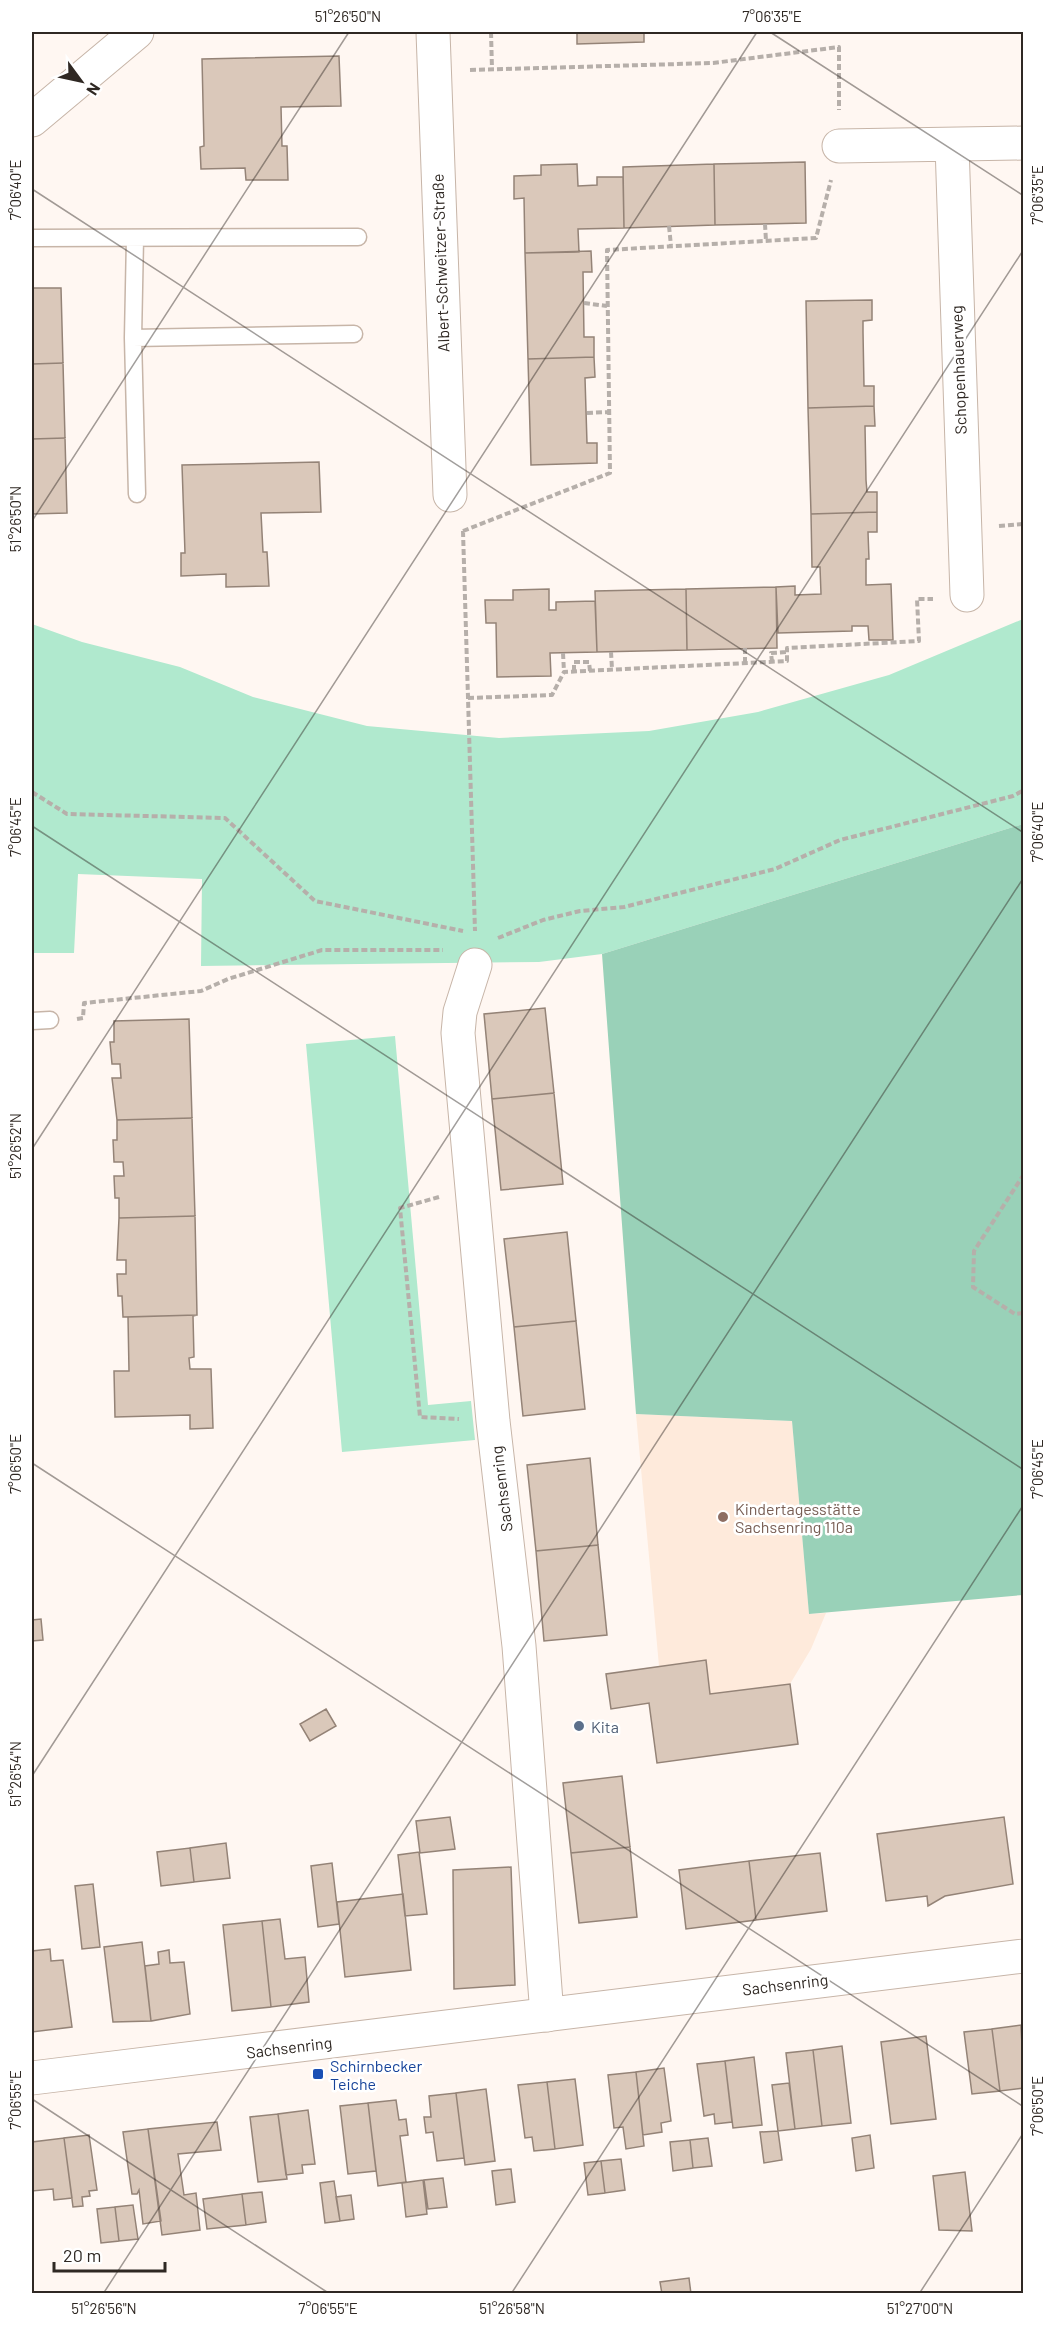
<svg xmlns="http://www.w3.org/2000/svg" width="1055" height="2325" viewBox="0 0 1055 2325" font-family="Barlow,sans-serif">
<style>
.built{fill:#feeadb}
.green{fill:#b0e9ce}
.forest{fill:#99d1b8}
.building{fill:#dac8ba;stroke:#948377;stroke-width:1.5}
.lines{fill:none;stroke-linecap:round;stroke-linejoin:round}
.lane-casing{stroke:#c7b5a8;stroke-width:19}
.street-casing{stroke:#c7b5a8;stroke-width:35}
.secondary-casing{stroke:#c7b5a8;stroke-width:35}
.path{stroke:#b6afaa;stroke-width:4;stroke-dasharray:6 3;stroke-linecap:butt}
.lane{stroke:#fff;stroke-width:16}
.street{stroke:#fff;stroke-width:33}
.secondary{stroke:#fff;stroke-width:33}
.ticks{fill:none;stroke:#2f2823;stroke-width:1.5;stroke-opacity:0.45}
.education-dot{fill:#8d6e63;stroke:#fff;stroke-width:2}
.service-dot{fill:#5c6f8a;stroke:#fff;stroke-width:2}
.transit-dot{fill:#1a4fb4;stroke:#fff;stroke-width:2}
.labels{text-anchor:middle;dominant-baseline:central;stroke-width:5;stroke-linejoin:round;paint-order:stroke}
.street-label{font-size:16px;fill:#2f2823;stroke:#fff}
.education-label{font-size:16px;fill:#785e54;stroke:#fff;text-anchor:start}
.service-label{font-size:16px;fill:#4e5e75;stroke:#fff;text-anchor:start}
.transit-label{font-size:16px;fill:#164399;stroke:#fff;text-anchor:start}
.neatline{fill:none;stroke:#2f2823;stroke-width:2}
.ticks-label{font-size:15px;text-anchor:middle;fill:#2f2823}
</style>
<rect width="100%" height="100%" fill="#fff7f2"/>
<!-- built -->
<path class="built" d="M636,1414L792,1421L809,1614L826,1613L811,1649L790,1684L798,1744L657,1763L649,1704L611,1709L606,1674L659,1666Z"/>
<!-- green -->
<path class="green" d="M1023,619V824L602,954L539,962L201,966L202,879L78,874L74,953H32V624L82,642L180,667L253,697L367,726L499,738L649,731L758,712L889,675Z
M395,1036L428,1405L471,1401L475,1440L342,1452L306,1044Z"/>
<!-- forest -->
<path class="forest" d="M1023,824V1595L809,1614L792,1421L636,1414L602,954Z"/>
<!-- building -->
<path class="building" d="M577,32H644V42L577,44Z
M339,56L341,106L281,107L282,146H287L288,180H246L245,168L201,169L200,147L204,146L202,59Z
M805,162L806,223L715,225L714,164Z
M577,164L578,186L597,185V177H623L624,228L578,229L579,252L525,253L524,198L514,199V176L541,175V165Z
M714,164L715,225L624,228L623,167Z
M591,251L592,272H583L584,337H594V357L528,359L525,253Z
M32,288H61L63,363L32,364Z
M872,300V320L863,321V332L864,386H874V406L808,408L806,301Z
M594,357L595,377L585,378L587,443H597V463L531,465L528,359Z
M63,363L65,438L32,439V364Z
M874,406L875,426H865L866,480L867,492H877V512L811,514L808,408Z
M65,438L67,513L32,514V439Z
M319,462L321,512L261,513L263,552H267L269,586L226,587V574L181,576V553H185L182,465Z
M877,512V532H868L869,559H866V585L891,584L893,640H869L868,626H852V631L778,633L776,587L795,586V595L821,594L820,567H812L811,514Z
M776,587L777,648L687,650L686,589Z
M549,589V610H556V602L595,601L597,652L550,653L551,676L497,677L496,623H486L485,600H513V590Z
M686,589L687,650L597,652L595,591Z
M545,1008L554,1093L492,1099L484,1014Z
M189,1019L192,1118L117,1120L112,1078H121L120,1064H112L110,1042H114V1021Z
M554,1093L563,1184L501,1190L492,1099Z
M192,1118L195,1216L119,1218V1198H115L114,1176H124L123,1162H114L113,1140H117V1120Z
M195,1216L197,1315L123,1317L122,1296H118L117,1274H126V1260H117L119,1218Z
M567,1232L576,1321L514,1327L504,1239Z
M197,1315L193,1316L194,1357L189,1358L190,1369H211L213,1428L190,1429V1415L115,1417L114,1371H129L128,1317Z
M576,1321L585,1409L523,1416L514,1327Z
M590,1458L598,1545L536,1551L527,1465Z
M598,1545L607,1635L544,1641L536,1551Z
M41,1619L43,1640L32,1641V1620Z
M706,1660L710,1694L790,1684L798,1744L657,1763L649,1703L611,1709L606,1674Z
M326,1709L336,1726L310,1741L300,1724Z
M622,1776L630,1847L571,1853L563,1783Z
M450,1817L455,1849L420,1853L416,1821Z
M1004,1817L1013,1884L945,1896L928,1906L927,1896L886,1901L877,1834Z
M226,1843L230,1878L194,1882L190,1848Z
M630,1847L637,1917L579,1923L571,1853Z
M190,1848L194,1882L161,1886L157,1852Z
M419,1852L427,1914L405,1916L398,1855Z
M820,1853L827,1911L756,1920L749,1861Z
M749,1861L756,1920L686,1929L679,1870Z
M332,1863L339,1924L318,1927L311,1866Z
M511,1867L515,1985L454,1989L453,1870Z
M93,1884L100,1947L82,1949L75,1886Z
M403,1894L411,1970L345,1977L337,1902Z
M280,1919L285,1959L305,1957L309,2002L271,2007L262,1921Z
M262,1921L271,2007L232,2011L223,1925Z
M142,1942L151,2021L113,2022L104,1947Z
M50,1949L51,1961L63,1960L72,2027L32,2032V1951Z
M169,1950L170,1963L184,1962L190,2014L151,2021L145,1966L159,1964L158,1952Z
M1021,2025L1024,2088L1000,2091L992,2029Z
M992,2029L1000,2091L972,2094L964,2032Z
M926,2036L936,2119L891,2124L881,2042Z
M842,2046L851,2123L822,2126L813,2050Z
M813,2050L822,2126L795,2129L786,2053Z
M754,2057L762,2125L733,2128L725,2061Z
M725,2061L732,2122L715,2124L714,2114L704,2116L697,2064Z
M664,2068L671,2121L661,2123L662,2132L643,2135L636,2072Z
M636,2072L644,2146L626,2149L623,2127L614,2128L608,2075Z
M575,2079L583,2145L555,2149L547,2082Z
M547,2082L555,2149L534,2151L532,2137L525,2138L518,2085Z
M789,2083L795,2129L778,2131L772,2085Z
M486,2089L495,2161L465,2165L456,2093Z
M456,2093L464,2158L437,2161L433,2132L426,2133L424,2117H431L429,2096Z
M396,2100L399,2120L406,2119L408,2135L400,2136L406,2182L378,2186L368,2103Z
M368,2103L376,2171L348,2174L340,2106Z
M308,2110L315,2164L302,2165L303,2173L286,2175L278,2114Z
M278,2114L287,2179L258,2182L250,2117Z
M217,2122L221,2150L178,2154L184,2195L196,2193L200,2230L162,2235L148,2129Z
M148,2129L161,2221L143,2224L139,2190L137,2194H132L123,2132Z
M778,2131L782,2160L764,2163L760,2132Z
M89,2135L97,2190L89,2191L90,2196L82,2197L83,2206L73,2207L64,2138Z
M870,2135L874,2168L856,2171L852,2138Z
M64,2138L72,2198L54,2200L53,2189L32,2191V2142Z
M708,2138L712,2166L693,2168L690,2140Z
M690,2140L693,2168L673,2171L670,2142Z
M621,2159L625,2190L605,2193L601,2161Z
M601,2161L605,2193L588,2195L584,2163Z
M511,2169L515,2202L496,2205L492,2171Z
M965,2172L972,2231L939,2230L933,2176Z
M443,2178L447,2207L428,2209L424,2180Z
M423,2180L427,2214L406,2217L402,2183Z
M334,2181L340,2221L325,2223L320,2183Z
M262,2192L266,2222L246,2225L242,2194Z
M242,2194L246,2225L207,2229L203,2199Z
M351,2195L354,2219L340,2221L336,2197Z
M133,2205L138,2239L119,2241L115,2207Z
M115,2207L119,2241L101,2243L97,2209Z
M689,2278L691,2294H662L660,2282Z"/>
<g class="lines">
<!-- lane casing -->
<g class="lane-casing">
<path id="lane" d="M32,238L358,237
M135,238L133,338L354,334
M133,338L137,494
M32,1021L50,1020"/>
</g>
<!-- street casing -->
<g class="street-casing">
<path id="street" d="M433,32L450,495
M32,120L137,32
M952,145L967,595
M839,146L1024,143
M475,965L460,1012L458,1033L493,1421L519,1646L547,2015"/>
</g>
<!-- secondary casing -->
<g class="secondary-casing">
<path id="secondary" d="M32,2078L1024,1956"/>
</g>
<!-- path -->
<path class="path" d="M491,32L492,69
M470,70L713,63L839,47V110
M765,224L766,241
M669,226L671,246
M584,303L607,306
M587,413L609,412
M999,526L1024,524
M463,531L610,473L607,250L816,238L831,180
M463,531L475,931
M745,648V663
M611,652L612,669
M563,653L564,672
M772,662L771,653L787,652
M574,671V662H589L590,671
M468,698L552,695L564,672L787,661V648L919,641L917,599H933
M32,792L67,814L225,818L315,901L463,931
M498,938L543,920L580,911L624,907L775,869L840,840L1013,796L1024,790
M77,1019L83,1018L84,1003L201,991L228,979L322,950H443
M1024,1174L974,1251L973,1287L1015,1314L1024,1313
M439,1197L400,1208L420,1417L459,1419"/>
<!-- lane -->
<use href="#lane" class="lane"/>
<!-- street -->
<use href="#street" class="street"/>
<!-- secondary -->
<use href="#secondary" class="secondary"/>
</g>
<!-- ticks -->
<path class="ticks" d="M770,32L1024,196M32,189L1024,833M32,521L349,32M32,826L1024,1470M32,1149L757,32M32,1463L1024,2107M32,1776L1024,249M32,2099L330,2294M103,2294L1024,877M511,2294L1024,1504M919,2294L1024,2132"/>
<!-- markers -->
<circle class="education-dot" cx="723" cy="1517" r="6"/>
<circle class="service-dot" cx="579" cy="1726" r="6"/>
<rect class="transit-dot" x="312" y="2068" width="12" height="12" rx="3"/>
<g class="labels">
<!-- street labels -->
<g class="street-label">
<text transform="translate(440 263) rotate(-92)">Albert-Schweitzer-Straße</text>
<text transform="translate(958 370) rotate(-92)">Schopenhauerweg</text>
<text transform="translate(501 1489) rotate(-97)">Sachsenring</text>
<text transform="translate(785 1984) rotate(-7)">Sachsenring</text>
<text transform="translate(289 2047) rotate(-7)">Sachsenring</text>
</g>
<!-- education labels -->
<g class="education-label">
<text x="735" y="1508">Kindertagesstätte<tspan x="735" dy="18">Sachsenring 110a</tspan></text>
</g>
<!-- service labels -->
<g class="service-label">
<text x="591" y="1726">Kita</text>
</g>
<!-- transit labels -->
<g class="transit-label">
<text x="330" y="2065">Schirnbecker<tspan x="330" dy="18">Teiche</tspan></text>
</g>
</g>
<!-- border -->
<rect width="1055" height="2325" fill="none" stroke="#ffffff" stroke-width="66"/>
<!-- north arrow -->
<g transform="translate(81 81) rotate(123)" stroke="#ffffff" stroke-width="4.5" paint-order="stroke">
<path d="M0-4.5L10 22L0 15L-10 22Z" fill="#2f2823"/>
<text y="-9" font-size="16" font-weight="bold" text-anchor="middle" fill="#2f2823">N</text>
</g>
<!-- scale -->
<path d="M54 2262v9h111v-9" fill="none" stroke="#2f2823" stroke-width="3"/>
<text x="63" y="2262" font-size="18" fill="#2f2823" stroke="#ffffff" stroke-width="4.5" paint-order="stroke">20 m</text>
<rect x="33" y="33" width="989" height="2259" class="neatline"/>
<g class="ticks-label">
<text x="348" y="22">51°26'50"N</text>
<text x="772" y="22">7°06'35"E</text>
<text transform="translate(16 190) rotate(-90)" y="5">7°06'40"E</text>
<text transform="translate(1038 195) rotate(-90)" y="5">7°06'35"E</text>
<text transform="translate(16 519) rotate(-90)" y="5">51°26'50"N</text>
<text transform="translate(16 827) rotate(-90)" y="5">7°06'45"E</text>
<text transform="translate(1038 832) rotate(-90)" y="5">7°06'40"E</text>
<text transform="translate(16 1146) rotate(-90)" y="5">51°26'52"N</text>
<text transform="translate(16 1464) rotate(-90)" y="5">7°06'50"E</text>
<text transform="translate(1038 1469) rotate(-90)" y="5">7°06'45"E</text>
<text transform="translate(16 1774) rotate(-90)" y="5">51°26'54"N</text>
<text transform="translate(16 2100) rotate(-90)" y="5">7°06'55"E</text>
<text transform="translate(1038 2106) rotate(-90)" y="5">7°06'50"E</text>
<text x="104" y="2314">51°26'56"N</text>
<text x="328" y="2314">7°06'55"E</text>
<text x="512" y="2314">51°26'58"N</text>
<text x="920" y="2314">51°27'00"N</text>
</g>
</svg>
